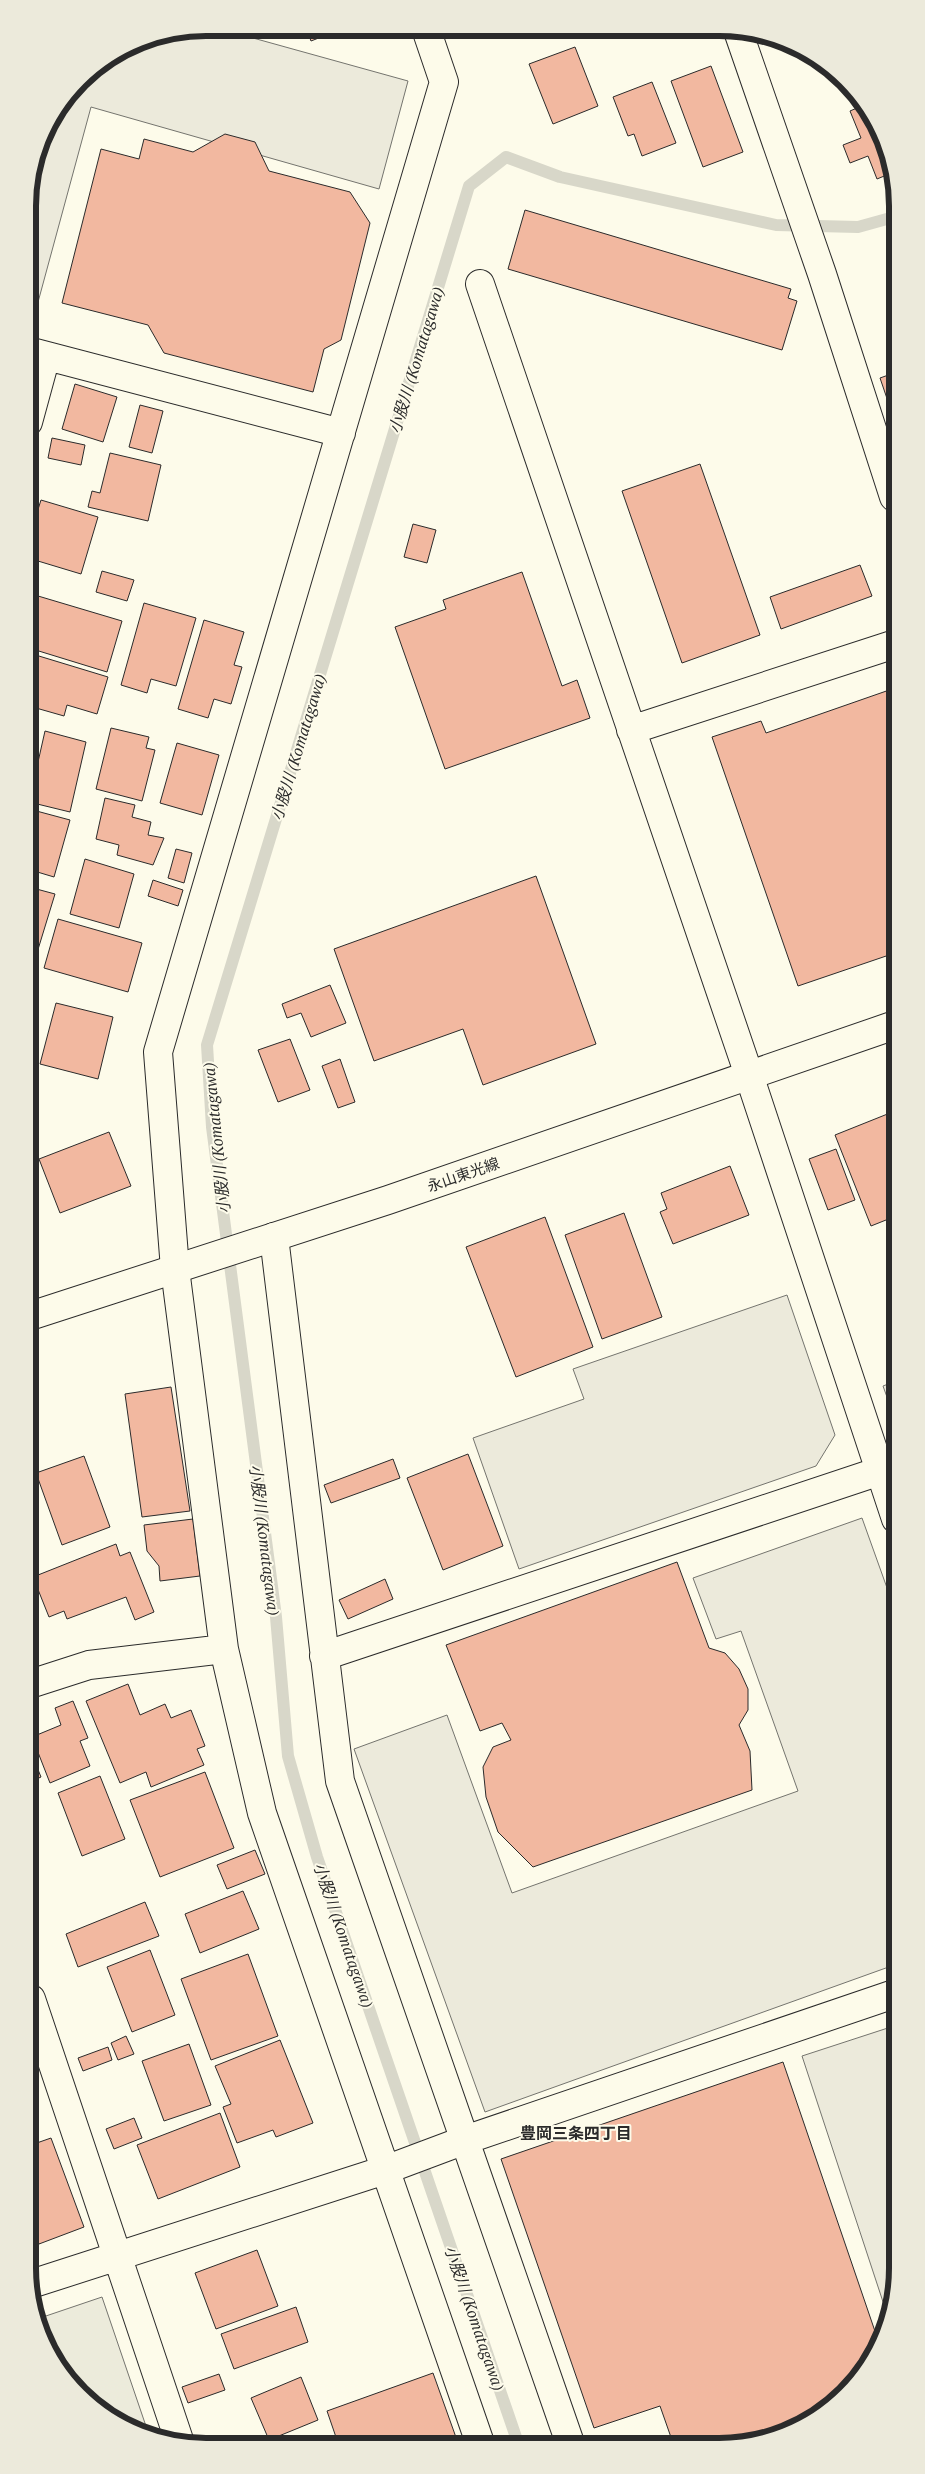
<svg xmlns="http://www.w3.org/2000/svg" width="925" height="2474" viewBox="0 0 925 2474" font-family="'PT Serif','Noto Sans JP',serif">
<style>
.green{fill:#ecebdb;stroke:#74746e}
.parking{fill:#eceadb;stroke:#74746e}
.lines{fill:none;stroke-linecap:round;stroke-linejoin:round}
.stream{stroke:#d8d7c9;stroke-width:12}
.building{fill:#f2b8a0;stroke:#2b2b2b}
.minor-casing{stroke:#2b2b2b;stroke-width:30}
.tertiary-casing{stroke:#2b2b2b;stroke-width:30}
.minor{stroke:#fdfbea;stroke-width:28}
.tertiary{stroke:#fdfbea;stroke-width:28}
.labels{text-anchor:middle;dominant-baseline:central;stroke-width:4;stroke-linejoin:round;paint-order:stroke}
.street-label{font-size:15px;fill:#2b2b2b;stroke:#fdfbea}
.water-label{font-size:16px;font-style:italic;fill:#2b2b2b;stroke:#fdfbea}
.neighbourhood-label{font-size:16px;font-weight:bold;fill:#2b2b2b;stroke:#fdfbea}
.rim{fill:none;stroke:#2b2b2b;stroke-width:6}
</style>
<rect width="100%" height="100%" fill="#fdfbea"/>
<!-- green -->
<path class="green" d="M102,2297L149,2435C112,2423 69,2391 51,2356C45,2344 42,2331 37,2319Z"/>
<!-- parking -->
<path class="parking" d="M207,28H238L253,38L408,81L379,189L91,107L28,339V195L46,128L88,72L138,41Z
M787,1295L835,1435L816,1466L519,1569L473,1438L584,1399L573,1369Z
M896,1381V1422L883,1386Z
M862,1518L896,1613L897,1964L485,2112L354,1749L447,1715L512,1893L798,1791L741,1631L716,1639L693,1578Z
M897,2025V2279L888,2317L802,2056Z"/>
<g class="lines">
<!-- stream -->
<path class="stream" d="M518,2443L317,1857L288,1756L276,1617L212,1127L207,1045L469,186L506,157L560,177L776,225L858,227L894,217"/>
</g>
<!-- building -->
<path class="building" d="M306,28H344L311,41Z
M575,47L598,106L553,124L529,64Z
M711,66L743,152L703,167L671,81Z
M652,82L676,143L642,156L634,134L628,136L613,97Z
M864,105L874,117L894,172L877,179L868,156L850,163L843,145L861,138L850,111Z
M225,134L255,142L269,171L350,192L370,223L341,340L324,349L313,392L164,353L148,325L62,303L101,149L139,159L144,139L193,152Z
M525,210L791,289L788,298L797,301L782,350L508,269Z
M894,373V419L880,378Z
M75,384L117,397L103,442L62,429Z
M140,405L163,411L152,453L129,447Z
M52,438L85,445L81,465L48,458Z
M110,453L161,465L148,521L88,507L92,491L100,493Z
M700,464L760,635L682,663L622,491Z
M41,500L98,517L81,574L28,558V541Z
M413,524L436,530L427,563L404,557Z
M860,565L872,596L781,629L770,597Z
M102,571L134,580L127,601L96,592Z
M522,572L562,686L577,680L590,718L445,769L395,627L446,609L443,600Z
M28,593L122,621L107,672L29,648Z
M144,603L196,618L176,686L151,679L147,693L121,685Z
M204,620L244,632L234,665L242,667L231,704L214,699L208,718L178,709Z
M29,653L108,677L97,714L67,705L64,716L29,706Z
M895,688V953L798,986L712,737L761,721L766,733Z
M111,728L149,737L146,748L155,750L142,801L96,789Z
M45,731L86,742L70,812L29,802Z
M177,743L219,755L202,815L160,803Z
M105,798L135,805L132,817L151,822L148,835L164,838L153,865L117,855L119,845L96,839Z
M29,809L70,820L54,877L34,871L38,855L29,852Z
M176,849L192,853L184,883L168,878Z
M85,859L134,874L119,928L70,914Z
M536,876L596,1044L483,1085L463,1029L374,1061L334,949Z
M153,880L183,890L178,906L148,896Z
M29,887L55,894L36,956L29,954Z
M58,919L142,943L128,992L44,968Z
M330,985L346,1023L311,1037L301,1013L287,1018L282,1004Z
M56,1003L113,1017L98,1079L40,1064Z
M290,1039L310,1090L278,1102L258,1050Z
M340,1059L355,1102L338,1108L322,1066Z
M895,1111L896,1216L871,1226L835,1135Z
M109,1132L131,1186L60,1213L39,1159Z
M836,1149L855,1200L828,1210L809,1159Z
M730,1166L749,1215L673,1244L660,1212L667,1209L661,1193Z
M624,1213L662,1317L602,1339L565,1235Z
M545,1217L593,1347L516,1377L466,1247Z
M896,1238V1265L887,1241Z
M171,1387L190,1511L142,1517L125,1394Z
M468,1454L503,1546L443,1570L407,1478Z
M84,1456L110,1527L62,1545L36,1473Z
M393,1459L400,1478L331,1503L324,1485Z
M193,1519L200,1576L160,1581L159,1566L147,1551L144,1525Z
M116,1544L120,1556L130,1552L154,1612L135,1620L126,1597L67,1619L64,1611L49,1617L33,1577Z
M677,1562L709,1648L725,1653L739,1669L748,1689V1710L739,1725L750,1751L752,1790L533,1867L498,1832L486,1797L483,1767L493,1747L511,1740L502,1723L480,1731L446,1645Z
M385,1579L393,1599L348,1619L339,1600Z
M128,1684L140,1715L165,1704L171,1718L191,1710L205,1746L197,1749L204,1765L151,1787L146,1772L120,1783L86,1701Z
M73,1701L88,1738L80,1741L90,1766L50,1783L32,1737L61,1725L55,1708Z
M30,1750L41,1777L30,1782Z
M205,1772L234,1848L160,1877L130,1800Z
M100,1776L125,1839L82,1856L58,1793Z
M255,1850L265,1874L227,1889L217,1865Z
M243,1891L259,1929L200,1953L185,1914Z
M145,1902L159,1936L78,1967L66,1934Z
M150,1950L175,2015L132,2032L107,1967Z
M248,1954L278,2036L211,2060L181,1979Z
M126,2036L134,2054L118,2060L111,2043Z
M280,2040L313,2123L276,2137L273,2130L237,2143L223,2107L231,2104L215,2066Z
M189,2044L211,2105L164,2121L142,2061Z
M108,2047L112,2060L83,2071L78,2058Z
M783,2062L879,2343L853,2385L808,2422L753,2443H673L660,2406L594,2428L501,2159Z
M220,2113L240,2167L158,2199L137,2145Z
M134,2118L142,2138L114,2149L106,2129Z
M51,2138L84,2227L39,2244L31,2222V2145Z
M257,2250L278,2306L216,2329L195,2273Z
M296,2307L308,2342L234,2369L221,2334Z
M433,2373L458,2443H338L327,2411Z
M219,2374L225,2390L188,2403L182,2387Z
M301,2377L318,2420L269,2440L251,2398Z"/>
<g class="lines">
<!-- minor casing -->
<g class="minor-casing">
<path id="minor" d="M426,29L444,82L158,1052L175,1269L224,1649L262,1813L480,2443
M738,31L822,274L894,497
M480,284L749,1075L896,1519
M28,351L341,433
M28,422L46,356
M631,730L895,644
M274,1237L340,1781L570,2443
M324,1656L880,1471
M30,1684L89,1665L224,1649
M31,1999L180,2443
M31,2284L385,2170L465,2140L897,1993"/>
</g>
<!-- tertiary casing -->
<g class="tertiary-casing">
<path id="tertiary" d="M30,1316L388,1200L895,1025"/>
</g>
<!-- minor -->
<use href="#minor" class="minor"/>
<!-- tertiary -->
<use href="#tertiary" class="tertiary"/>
</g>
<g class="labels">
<!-- street labels -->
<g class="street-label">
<text transform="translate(463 1174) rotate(-19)">永山東光線</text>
</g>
<!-- water labels -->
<g class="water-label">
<text transform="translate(416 360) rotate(-73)">小股川 (Komatagawa)</text>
<text transform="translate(298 747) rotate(-73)">小股川 (Komatagawa)</text>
<text transform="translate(216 1138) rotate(-96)">小股川 (Komatagawa)</text>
<text transform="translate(265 1540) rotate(83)">小股川 (Komatagawa)</text>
<text transform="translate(344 1935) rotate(71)">小股川 (Komatagawa)</text>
<text transform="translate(475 2318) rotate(71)">小股川 (Komatagawa)</text>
</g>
<!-- neighbourhood labels -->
<g class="neighbourhood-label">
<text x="576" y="2133">豊岡三条四丁目</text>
</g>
</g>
<!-- crop -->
<path d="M0 0H925V2474H0ZM206 36H719A170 170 0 0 1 889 206V2268A170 170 0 0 1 719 2438H206A170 170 0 0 1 36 2268V206A170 170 0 0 1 206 36Z" fill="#eceadb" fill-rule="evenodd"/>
<path class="rim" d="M206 36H719A170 170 0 0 1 889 206V2268A170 170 0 0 1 719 2438H206A170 170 0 0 1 36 2268V206A170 170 0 0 1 206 36Z"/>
</svg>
